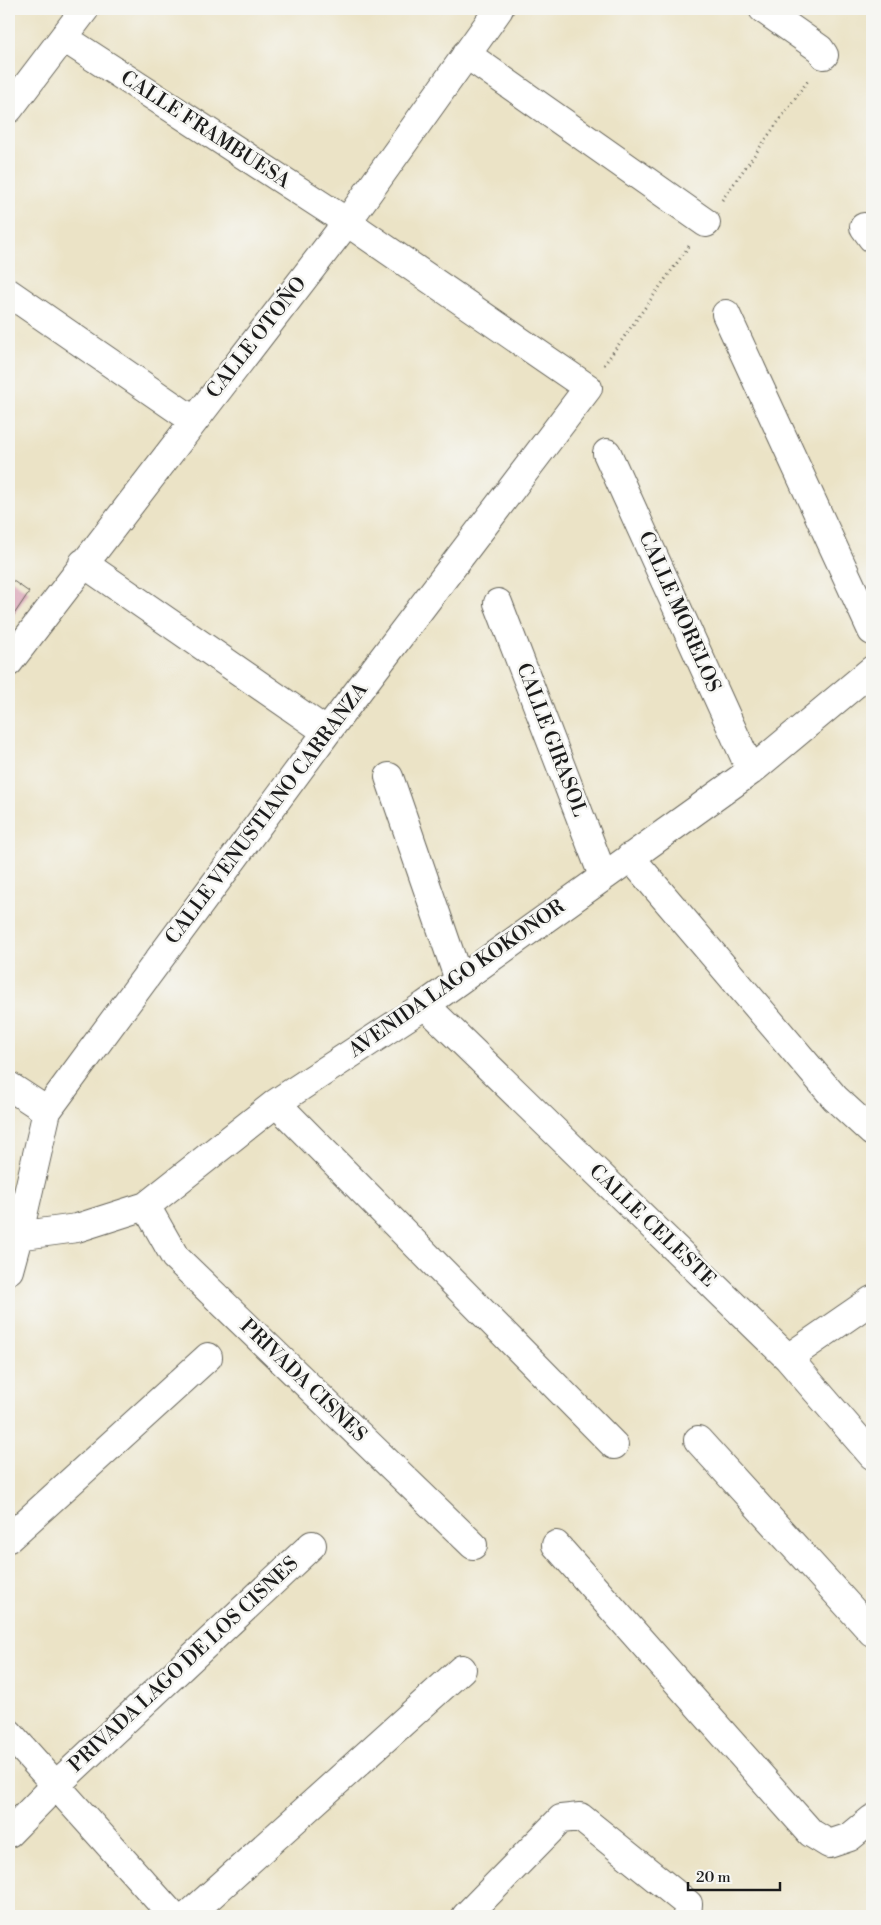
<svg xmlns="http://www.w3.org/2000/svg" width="881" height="1925" viewBox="0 0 881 1925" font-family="'Libre Bodoni',serif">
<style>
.building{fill:#d698af}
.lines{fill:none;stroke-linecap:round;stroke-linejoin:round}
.street-casing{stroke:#646258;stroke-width:30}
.path{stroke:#646258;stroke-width:3;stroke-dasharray:1 4;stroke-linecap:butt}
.street{stroke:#fff;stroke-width:28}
.labels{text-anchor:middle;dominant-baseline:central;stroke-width:5;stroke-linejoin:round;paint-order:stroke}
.street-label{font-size:20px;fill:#1c1c1c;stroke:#f6f6f2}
</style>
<rect width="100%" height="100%" fill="#f6f6f2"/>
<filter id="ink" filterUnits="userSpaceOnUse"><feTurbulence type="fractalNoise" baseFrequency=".02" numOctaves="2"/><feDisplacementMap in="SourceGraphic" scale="10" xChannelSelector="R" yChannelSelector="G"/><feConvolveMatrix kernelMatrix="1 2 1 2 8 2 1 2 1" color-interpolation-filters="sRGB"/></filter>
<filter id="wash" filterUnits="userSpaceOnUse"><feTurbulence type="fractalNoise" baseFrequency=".0096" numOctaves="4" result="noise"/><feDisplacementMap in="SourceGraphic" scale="20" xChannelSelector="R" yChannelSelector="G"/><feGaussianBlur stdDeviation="1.12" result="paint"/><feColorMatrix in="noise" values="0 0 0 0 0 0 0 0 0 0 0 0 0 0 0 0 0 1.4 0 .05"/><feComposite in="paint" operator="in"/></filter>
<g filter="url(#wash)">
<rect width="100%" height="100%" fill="#ebe3c6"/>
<g id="blocks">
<!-- building -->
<path class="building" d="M9,578L29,592L9,622Z"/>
</g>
</g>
<g filter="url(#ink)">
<use href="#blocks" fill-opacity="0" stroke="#646258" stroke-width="1"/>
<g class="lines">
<!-- street casing -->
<g class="street-casing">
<path id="street" d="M763,9L820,49L824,55
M466,54L706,223
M9,109L85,9
M864,227L872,238
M9,293L193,420
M726,314L872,631
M607,453L751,771
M83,563L327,732
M498,603L603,876
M9,662L347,222L499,9
M389,777L459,980
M630,857L835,1098L872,1132
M425,1005L788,1358L872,1455
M9,1086L47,1111
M276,1103L614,1445
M146,1206L175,1257L473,1545
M9,1237L77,1228L146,1206L276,1103L425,1005L751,771L872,670
M9,1270L18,1237L47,1111L327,732L588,388L347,222L64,38
M788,1358L872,1300
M698,1440L872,1632
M9,1538L208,1357
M556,1545L811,1833L829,1844L850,1837L872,1819
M9,1733L173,1916
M9,1833L55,1786L312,1545
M188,1916L462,1669
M466,1916L561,1819L580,1817L688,1904L687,1916"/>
</g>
<!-- path -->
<path class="path" d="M722,200L809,79
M604,365L689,246"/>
<!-- street -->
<use href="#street" class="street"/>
</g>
</g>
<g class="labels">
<!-- street labels -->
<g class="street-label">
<text transform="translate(205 130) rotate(33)">CALLE FRAMBUESA</text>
<text transform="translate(257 338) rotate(-52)">CALLE OTOÑO</text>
<text transform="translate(679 612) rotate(66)">CALLE MORELOS</text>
<text transform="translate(551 740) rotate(69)">CALLE GIRASOL</text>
<text transform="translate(267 814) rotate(-53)">CALLE VENUSTIANO CARRANZA</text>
<text transform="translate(457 979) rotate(-35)">AVENIDA LAGO KOKONOR</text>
<text transform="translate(652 1226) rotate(44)">CALLE CELESTE</text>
<text transform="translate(303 1381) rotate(44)">PRIVADA CISNES</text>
<text transform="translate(184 1665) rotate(-43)">PRIVADA LAGO DE LOS CISNES</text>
</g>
</g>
<!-- margin -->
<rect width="881" height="1925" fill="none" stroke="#f6f6f2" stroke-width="30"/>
<!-- scale -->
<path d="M688 1882v8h92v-8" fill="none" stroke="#1c1c1c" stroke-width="2.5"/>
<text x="696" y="1882" font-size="15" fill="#1c1c1c" stroke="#f6f6f2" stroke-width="4" paint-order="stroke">20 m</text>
</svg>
